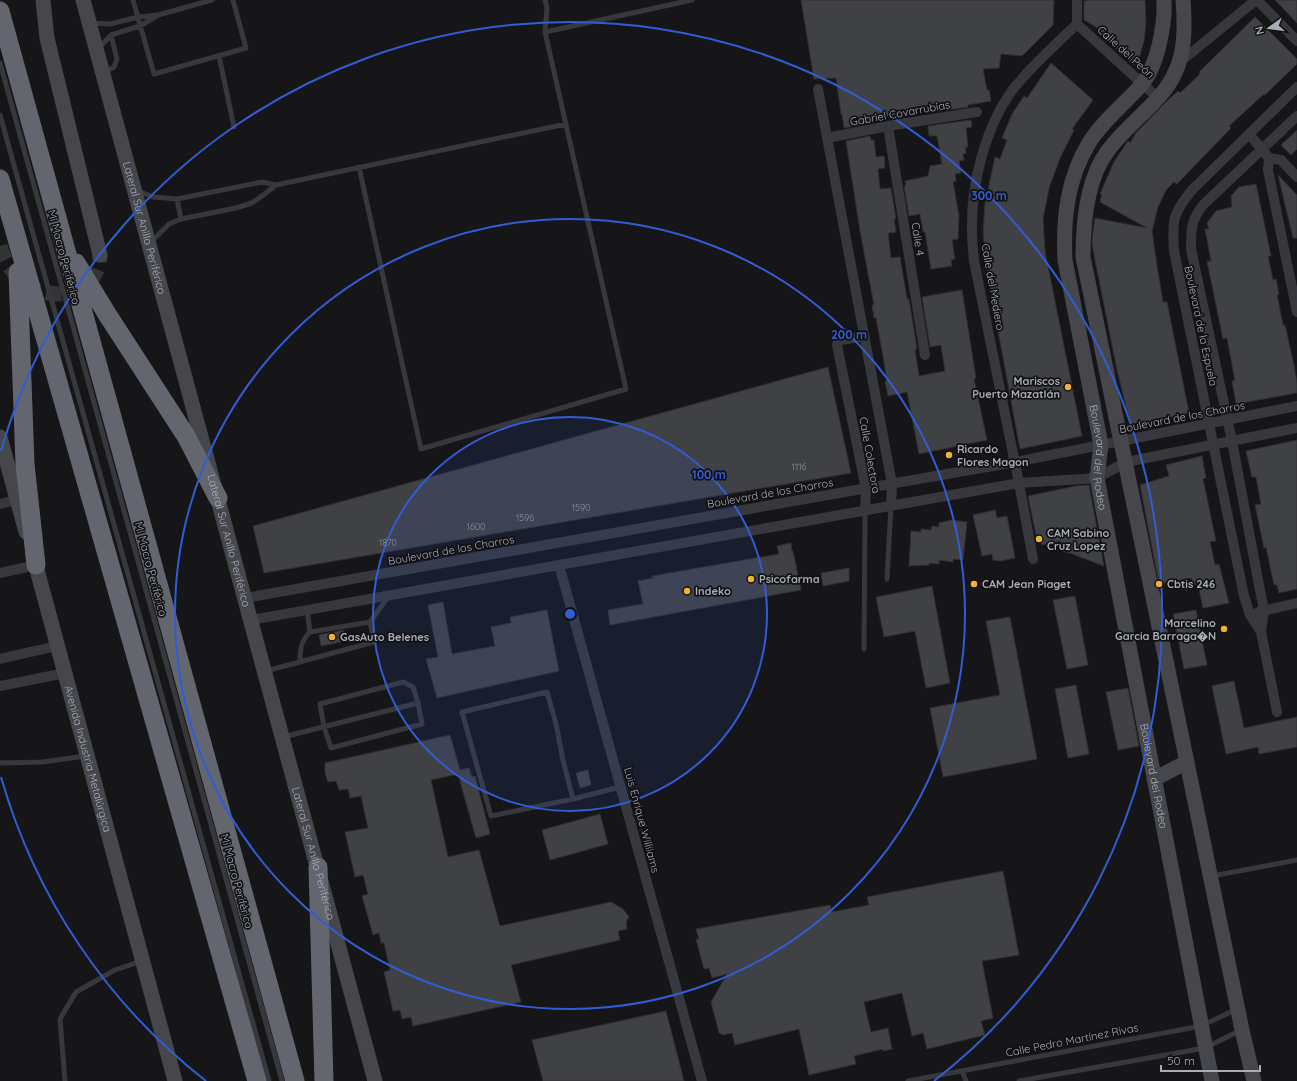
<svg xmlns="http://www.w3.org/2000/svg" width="1297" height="1081" viewBox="0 0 1297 1081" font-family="Quicksand,sans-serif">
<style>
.building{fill:#404145;stroke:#303034}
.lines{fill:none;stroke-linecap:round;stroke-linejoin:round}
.secondary-tunnel{stroke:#333438;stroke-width:15;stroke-dasharray:15 8;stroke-linecap:butt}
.lane{stroke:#37383d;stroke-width:5}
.street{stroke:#37383d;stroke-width:10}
.secondary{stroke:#45474d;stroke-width:15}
.highway{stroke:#63666e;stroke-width:19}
.ring{fill:none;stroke:#325cd3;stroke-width:2}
.poi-dot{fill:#f2b134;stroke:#111113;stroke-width:1.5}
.labels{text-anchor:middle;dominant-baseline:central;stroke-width:3.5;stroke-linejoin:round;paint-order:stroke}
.number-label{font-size:9px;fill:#8e929b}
.street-label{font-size:11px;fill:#a8adb8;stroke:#111113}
.poi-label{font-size:11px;font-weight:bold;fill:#a8adb8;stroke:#111113;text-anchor:start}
.centre{fill:#325cd3;stroke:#111113;stroke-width:2}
.ring-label{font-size:12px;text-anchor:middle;font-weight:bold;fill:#325cd3;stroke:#111113;stroke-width:3.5;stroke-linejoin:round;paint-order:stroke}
</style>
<rect width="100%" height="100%" fill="#161618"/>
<!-- building -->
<path class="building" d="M801,0H1054L1053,25L1022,56L1001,54L999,68L983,69L987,90H989L991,101L968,105V107L927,113L926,109L903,113L904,114L868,118L869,123L844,128L842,114H841L836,78L814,79Z
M1087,0H1145L1146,22L1144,41L1140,55L1134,65L1099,33L1101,30L1084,20V1H1087Z
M1275,0H1297V23Z
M1255,17L1297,59V64L1265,95L1264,94L1229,126L1231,128L1177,184L1174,182L1166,190L1158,207L1152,231L1158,272L1163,302H1167L1189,413L1131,426L1117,370L1095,260L1092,242L1093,232L1095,218L1147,228L1100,202L1102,194H1100L1114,162L1128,141L1130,143L1136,133L1165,103L1178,91L1180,93L1200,74L1199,72Z
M1051,63L1093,100L1072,129L1074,130L1060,158L1049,188L1043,219L1045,251L1082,436L1020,449L988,277L983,233L985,203L995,157L1000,159L1007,140L1002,138L1012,114L1024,96L1027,98Z
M971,120L972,127L966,128L968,147H965L966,153L963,154L964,160L959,161L961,173L955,174L956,181L953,182L959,216L958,239L952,240L955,259L951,260L952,266L931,269L925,232H923L920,214L909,216L904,186H906L905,181L928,176L930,166L942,164L937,136H929L928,126Z
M1297,130V149L1291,155L1281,145Z
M870,136L871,140H874L876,157L884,156L885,168L878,169L880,189L891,188L896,219H894L896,232L888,233L891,258L900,257L907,299H909L917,349L915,350L919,376L945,371L941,345L930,347L922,297L962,290L976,378L974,379L987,440L919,454L907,392L888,396L885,381H887L883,356L876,318H874L872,305H874L860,231L846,141Z
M1278,175L1297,195V238H1293Z
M1256,184L1271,256H1268L1273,280L1276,279L1279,294L1277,295L1283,325H1285L1294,365L1297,383V393L1236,404L1232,381H1235L1227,338L1223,339L1207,261H1211L1205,229H1209L1207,223L1216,211L1232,207L1231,196L1239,187Z
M828,367L851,473L264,573L253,526Z
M1297,440V589L1279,593L1277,585H1274L1266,547L1264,548L1255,505L1261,504L1256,477H1252L1246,451Z
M1202,456L1206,478L1203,479L1216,541L1210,542L1215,565L1219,564L1229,603L1203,608L1198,584L1193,585L1192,578L1159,584L1140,485L1169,476L1166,465Z
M1089,485L1101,550L1104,566L1070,553L1062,551L1061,541L1042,545L1039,534L1036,535L1028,496L1076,486Z
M995,510L997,518L1007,516L1015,558L1000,561L993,560L992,554L982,556L973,515Z
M951,520L967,522L963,560L953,559V562L939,560V564L929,563V565L909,566L911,531L921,532V529L931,530L932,526L939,527V523Z
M791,543L792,551H793L801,590L610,625L608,610L643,604L638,581L653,578L652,576L779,554L777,546Z
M849,568V581L823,586L821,573Z
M932,586L950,683L926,688L915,631L884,637L876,597Z
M1075,596L1088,665L1067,669L1053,600Z
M443,602L452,654L495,646L491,627L511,623L510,617L547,610L559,671L437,698L426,659L438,657L428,605Z
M1196,610L1207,665L1184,669L1173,614Z
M1010,617L1037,759L943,777L930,708L1000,695L986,621Z
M344,630L346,641L321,646L319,635Z
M1234,681L1244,728L1297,717V747L1259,754L1258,747L1226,754L1212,686Z
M1076,685L1089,754L1068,758L1055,689Z
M1128,688L1139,746L1118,750L1106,692Z
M450,735L460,770L469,768L472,777L475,776L490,834L476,838L458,774L431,780L448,857L479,850L500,926L611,902L623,909L629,917L626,922L627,929L618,931L620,940L511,965L521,1002L413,1026L411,1017L402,1019L400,1010L393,1011L384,972L390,970L384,943H381L379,933L373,935L362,896L368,894L363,875L355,877L350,854L345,832L368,828L361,796L350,798L348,789L339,790L336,781L328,782L325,773V763Z
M588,770L591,785L580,788L576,773Z
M600,814L608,844L550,860L542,830Z
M1003,871L1019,955L982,961L993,1018L981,1021L985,1035L927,1049L923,1033L912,1036L902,993L864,1002L871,1032L888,1028L892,1049L883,1051V1049L854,1056L856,1064L809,1075L799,1029L735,1045L732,1033L723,1035L719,1033L711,1002L727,974L712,978L709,968L704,969L696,939H699L696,929L830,905L832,912L869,905L867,897Z
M666,1011L684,1081H543L532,1040Z"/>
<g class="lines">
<!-- secondary-tunnel -->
<path class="secondary-tunnel" d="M0,246C4,259 10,270 21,280C48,304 98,298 100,255"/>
<!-- lane -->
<path class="lane" d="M133,0L154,74L246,48L233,0
M90,23L110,24L138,17L158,15L212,0
M545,32L692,0
M99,48L111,35L140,26L157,16
M219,56L234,127
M0,63L282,1081
M105,72L114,67L117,59L111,35
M0,115L269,1081
M359,167L421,449L626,389L545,32L547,8L545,0
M138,191L153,197L177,199L262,182L276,185L566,124
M177,199L181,219
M151,242L169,224L181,219L236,208L252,203L266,193L276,185
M887,579L891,506
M307,610L310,632
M370,622L388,597
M864,649L865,511
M266,671L374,642L370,622L310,632C301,641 300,649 300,661
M403,682L413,687L418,703L422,724L331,748L324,727L320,704Z
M283,737L418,703
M0,763L43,762L85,756
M573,799L563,760L556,724L547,692L462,712L491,816L573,799L620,787
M1212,876L1297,860
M962,1071L966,1081
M65,1081L60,1019L76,992L115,970L142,961
M908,1081L1201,1026L1237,1009
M1019,1081L1205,1048L1241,1030"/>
<!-- street -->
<path class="street" d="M1257,0L1297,41
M1077,24L1158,98
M1180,62L1256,0
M818,89L892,484L891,506
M888,126L925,355
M1249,134L1269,158L1281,160L1297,177
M827,138L888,126L977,112
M1269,158L1268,170L1297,312
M864,336L841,340L838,341L837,345L866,489L865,511
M0,504L17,500
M1033,559L1019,483L974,261C973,251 972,240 972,230C971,184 985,129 1011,92C1016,85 1022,79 1027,73C1043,56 1060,40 1077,24V0
M559,565L702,1081
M0,573L36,565
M245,598L1015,462L1297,406
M1258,612L1297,603
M251,620L1019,483L1097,478L1126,462L1297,428
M1261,632L1250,615L1244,596L1174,251C1172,221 1172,214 1192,190L1297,87
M0,659L57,646
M0,686L65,673
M1277,712L1261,632L1264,610L1259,585L1232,441L1191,249C1191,229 1191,221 1203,205L1297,116"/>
<!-- secondary -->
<g class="secondary">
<path d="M43,0L47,38L100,255"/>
<path id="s1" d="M83,0L375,1081"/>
<path id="s2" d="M1164,0C1165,24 1158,65 1142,84C1125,104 1103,120 1089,143C1067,179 1063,219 1065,260L1101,445L1097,478L1212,1081"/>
<path d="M1183,0C1186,37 1185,70 1157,99C1141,117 1121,132 1107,152C1087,179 1083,224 1083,257L1242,1030L1254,1081"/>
<path d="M0,437L26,532"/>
<path id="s3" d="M33,555L175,1081"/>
<path d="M1154,779L1187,762"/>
</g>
<!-- highway -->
<path class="highway" d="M0,11L295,1081
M0,179L257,1081
M76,263L107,314L186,436L218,498
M18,272L25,464L36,565
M318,867L324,1081"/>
</g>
<!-- distance rings -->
<circle cx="570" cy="614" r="197" fill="#325cd3" fill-opacity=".12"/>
<g class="ring">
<circle cx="570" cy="614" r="197"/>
<circle cx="570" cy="614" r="395"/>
<path d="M206 1081A592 592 0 0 1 1 777M1 451A592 592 0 1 1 934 1081"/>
</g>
<!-- markers -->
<g class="poi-dot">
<circle cx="1068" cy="387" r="4"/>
<circle cx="949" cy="455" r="4"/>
<circle cx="1039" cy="539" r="4"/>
<circle cx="751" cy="579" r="4"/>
<circle cx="974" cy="584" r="4"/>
<circle cx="1159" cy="584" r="4"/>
<circle cx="687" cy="591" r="4"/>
<circle cx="1224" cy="629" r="4"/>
<circle cx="332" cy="637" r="4"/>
</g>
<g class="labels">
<!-- number labels -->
<g class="number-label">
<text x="799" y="466">1116</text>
<text x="581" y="507">1590</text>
<text x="525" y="517">1596</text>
<text x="476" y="526">1600</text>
<text x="388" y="542">1870</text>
</g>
<!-- street labels -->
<g class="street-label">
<text transform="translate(1126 52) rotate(42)">Calle del Peón</text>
<text transform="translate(900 113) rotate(-10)">Gabriel Covarrubias</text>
<text stroke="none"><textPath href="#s1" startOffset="236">Lateral Sur Anillo Periférico</textPath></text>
<text transform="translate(918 239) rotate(81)">Calle 4</text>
<text transform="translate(64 257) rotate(75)">Mi Macro Periférico</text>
<text transform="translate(993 287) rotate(80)">Calle del Mediero</text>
<text transform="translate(1201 326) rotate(78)">Boulevard de la Espuela</text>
<text transform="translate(1182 417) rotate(-11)">Boulevard de los Charros</text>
<text transform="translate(870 455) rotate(80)">Calle Colectora</text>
<text stroke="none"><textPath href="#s2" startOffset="490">Boulevard del Rodeo</textPath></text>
<text transform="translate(770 493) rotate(-10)">Boulevard de los Charros</text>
<text stroke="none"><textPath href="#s1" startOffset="560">Lateral Sur Anillo Periférico</textPath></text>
<text transform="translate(451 550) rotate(-10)">Boulevard de los Charros</text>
<text transform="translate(151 569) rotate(75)">Mi Macro Periférico</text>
<text stroke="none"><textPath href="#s3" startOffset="211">Avenida Industria Metalúrgica</textPath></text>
<text stroke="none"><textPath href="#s2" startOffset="814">Boulevard del Rodeo</textPath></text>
<text transform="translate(642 820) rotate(75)">Luis Enrique Williiams</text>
<text stroke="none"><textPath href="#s1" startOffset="884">Lateral Sur Anillo Periférico</textPath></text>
<text transform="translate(237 881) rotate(75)">Mi Macro Periférico</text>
<text transform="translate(1072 1040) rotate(-11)">Calle Pedro Martínez Rivas</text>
</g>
<!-- poi labels -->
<g class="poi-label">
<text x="1060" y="381" text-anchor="end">Mariscos<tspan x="1060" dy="13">Puerto Mazatlán</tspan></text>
<text x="957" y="449">Ricardo<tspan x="957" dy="13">Flores Magon</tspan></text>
<text x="1047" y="533">CAM Sabino<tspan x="1047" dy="13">Cruz Lopez</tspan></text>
<text x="759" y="579">Psicofarma</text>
<text x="982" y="584">CAM Jean Piaget</text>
<text x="1167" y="584">Cbtis 246</text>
<text x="695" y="591">Indeko</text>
<text x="1216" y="623" text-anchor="end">Marcelino<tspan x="1216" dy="13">Garcia Barraga�N</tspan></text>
<text x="340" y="637">GasAuto Belenes</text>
</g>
</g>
<circle cx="570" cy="614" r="6" class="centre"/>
<g class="ring-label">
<text x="989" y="200">300 m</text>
<text x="849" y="339">200 m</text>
<text x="709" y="479">100 m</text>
</g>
<!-- north arrow -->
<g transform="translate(1269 28) rotate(256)" stroke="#111113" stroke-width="3" paint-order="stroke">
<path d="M0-3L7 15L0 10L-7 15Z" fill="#a8adb8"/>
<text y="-6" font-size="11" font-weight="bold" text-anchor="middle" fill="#a8adb8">N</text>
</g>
<!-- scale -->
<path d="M1161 1065v6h99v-6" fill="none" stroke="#a8adb8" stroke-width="2"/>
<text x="1167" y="1065" font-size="12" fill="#a8adb8" stroke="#111113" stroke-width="3" paint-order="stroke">50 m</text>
</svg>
